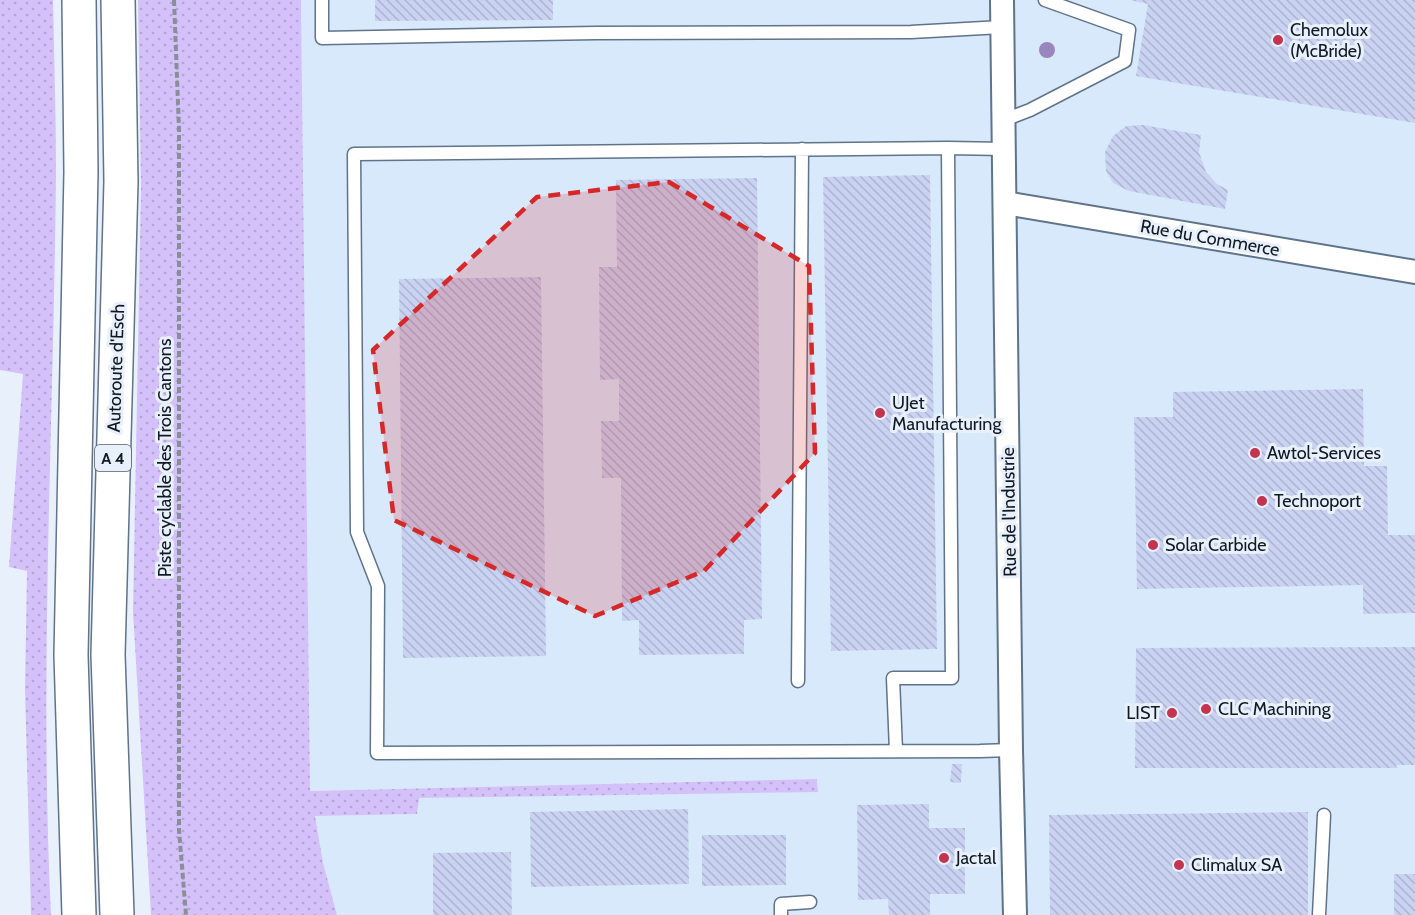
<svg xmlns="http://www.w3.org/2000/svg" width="1415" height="915" viewBox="0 0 1415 915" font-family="Cabin,sans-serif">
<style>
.built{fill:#d9e9fc}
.grass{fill:url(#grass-dots)}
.building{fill:url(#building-back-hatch)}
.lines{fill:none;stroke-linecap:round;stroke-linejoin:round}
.lane-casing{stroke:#5f7389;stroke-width:15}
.street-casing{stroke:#5f7389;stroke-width:26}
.highway-casing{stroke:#5f7389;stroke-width:36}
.path{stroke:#878f99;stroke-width:4;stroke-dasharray:6 3;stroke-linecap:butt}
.lane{stroke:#fff;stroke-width:12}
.street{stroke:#fff;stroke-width:22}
.highway{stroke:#fff;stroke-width:33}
.tree{fill:#9886bc}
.marked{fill:#d62828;fill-opacity:0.2;stroke:#d62828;stroke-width:4.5;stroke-dasharray:12 8;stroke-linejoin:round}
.poi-dot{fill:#c43451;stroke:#e8f1fb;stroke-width:2}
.labels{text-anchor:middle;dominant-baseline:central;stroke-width:6;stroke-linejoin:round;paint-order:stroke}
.shield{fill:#e8f1fb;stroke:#525a63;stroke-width:1.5}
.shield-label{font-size:16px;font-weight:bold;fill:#111922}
.poi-label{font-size:18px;fill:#111922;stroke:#e8f1fb;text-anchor:start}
.street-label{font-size:18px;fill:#111922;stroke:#e8f1fb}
</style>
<defs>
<pattern id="grass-dots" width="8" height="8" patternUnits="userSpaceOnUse" patternTransform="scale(1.5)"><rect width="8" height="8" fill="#d4c1f9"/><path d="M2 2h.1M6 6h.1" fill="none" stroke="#b5a5d5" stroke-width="1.8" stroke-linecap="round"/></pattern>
<pattern id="building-back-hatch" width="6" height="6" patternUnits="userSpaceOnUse" patternTransform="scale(1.5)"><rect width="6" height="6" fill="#cad2f2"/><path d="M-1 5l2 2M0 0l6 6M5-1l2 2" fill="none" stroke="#acb4cf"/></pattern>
</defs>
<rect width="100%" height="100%" fill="#e8f1fb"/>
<!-- built -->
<path class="built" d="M301,0H1415V915H337L323,864L315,816L417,814L418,798L818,791L817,779L310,791Z"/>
<!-- grass -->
<path class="grass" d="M0,0H53C54,57 56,113 56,170C54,418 39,667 51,915H31L25,689L27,571L9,567L23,374L0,370Z
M138,0H301L310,791L817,779L818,792L419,798L417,814L315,816L323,863L337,915H151L133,612L141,187Z"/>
<!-- building -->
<path class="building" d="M375,0H553V20L375,21Z
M1130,0H1415V123L1136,76L1148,4Z
M1143,125L1201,135L1199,152L1206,172L1217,184L1228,190L1225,209L1129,191L1113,183L1106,171L1105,152L1113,136L1126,126Z
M930,175L937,649L831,651L823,177Z
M757,178L762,619L744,620V654L639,655V620L622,621L621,478H602L601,421H619V379L600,380L599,267H617L616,180Z
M541,277L546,656L403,658L399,279Z
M1363,389L1364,466H1387L1388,535H1415V613L1363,614V585L1137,589L1134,417H1173V392Z
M1415,647V765H1396L1397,768H1135L1136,648Z
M952,764H962L961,783L950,782Z
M929,804V828H965V894H930V915H889L888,899L858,900L857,805Z
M688,809L689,884L531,887L530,812Z
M1308,812V915H1050L1049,815Z
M702,835H786V885L702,886Z
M511,852L512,915H433V853Z
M1394,874H1415V915H1394Z"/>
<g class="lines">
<!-- lane casing -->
<g class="lane-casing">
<path id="lane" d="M322,0V38L596,33L911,32L1002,27
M1004,120L1030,110L1125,61L1129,30L1045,0
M948,148L1004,149
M798,681L802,149
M896,751L893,678H952L948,148L354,154L357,532L378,586L377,753L980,751L1011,750
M781,915V904L810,902
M1319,915L1324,815"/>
</g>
<!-- street casing -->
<g class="street-casing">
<path id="street" d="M1002,0L1011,750L1015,915
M1005,203L1415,272"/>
</g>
<!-- highway casing -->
<g class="highway-casing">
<path id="highway" d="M79,0L81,172L71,655L79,915
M117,915L108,655L121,182L118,0"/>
</g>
<!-- path -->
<path class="path" d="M174,0L179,129V830L186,915"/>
<!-- lane -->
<use href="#lane" class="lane"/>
<!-- street -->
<use href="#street" class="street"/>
<!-- highway -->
<use href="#highway" class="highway"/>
</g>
<!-- trees -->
<circle class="tree" cx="1047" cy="50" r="8"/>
<!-- marked area -->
<path class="marked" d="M669,182L809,266L815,453L704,571L595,616L394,520L373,350L537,197Z"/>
<!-- markers -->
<g class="poi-dot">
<circle cx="1278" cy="40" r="6"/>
<circle cx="880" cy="413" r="6"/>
<circle cx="1255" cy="453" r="6"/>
<circle cx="1262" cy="501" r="6"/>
<circle cx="1153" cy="545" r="6"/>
<circle cx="1206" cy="709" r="6"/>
<circle cx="1172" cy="713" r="6"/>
<circle cx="944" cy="858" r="6"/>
<circle cx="1179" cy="865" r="6"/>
</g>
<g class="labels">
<!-- shield labels -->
<rect class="shield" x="95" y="445" width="36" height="26" rx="4.5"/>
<g class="shield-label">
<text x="113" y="458">A 4</text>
</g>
<!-- poi labels -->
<g class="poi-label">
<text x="1290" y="30">Chemolux<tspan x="1290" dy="21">(McBride)</tspan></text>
<text x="892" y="403">UJet<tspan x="892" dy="21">Manufacturing</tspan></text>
<text x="1267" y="453">Awtol-Services</text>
<text x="1274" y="501">Technoport</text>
<text x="1165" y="545">Solar Carbide</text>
<text x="1218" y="709">CLC Machining</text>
<text x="1160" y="713" text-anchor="end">LIST</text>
<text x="956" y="858">Jactal</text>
<text x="1191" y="865">Climalux SA</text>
</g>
<!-- street labels -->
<g class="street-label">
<text transform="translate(1210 238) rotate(10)">Rue du Commerce</text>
<text transform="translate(116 368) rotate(-88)">Autoroute d'Esch</text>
<text transform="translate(165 458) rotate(-90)">Piste cyclable des Trois Cantons</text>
<text transform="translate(1009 512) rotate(-91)">Rue de l'Industrie</text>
</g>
</g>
</svg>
